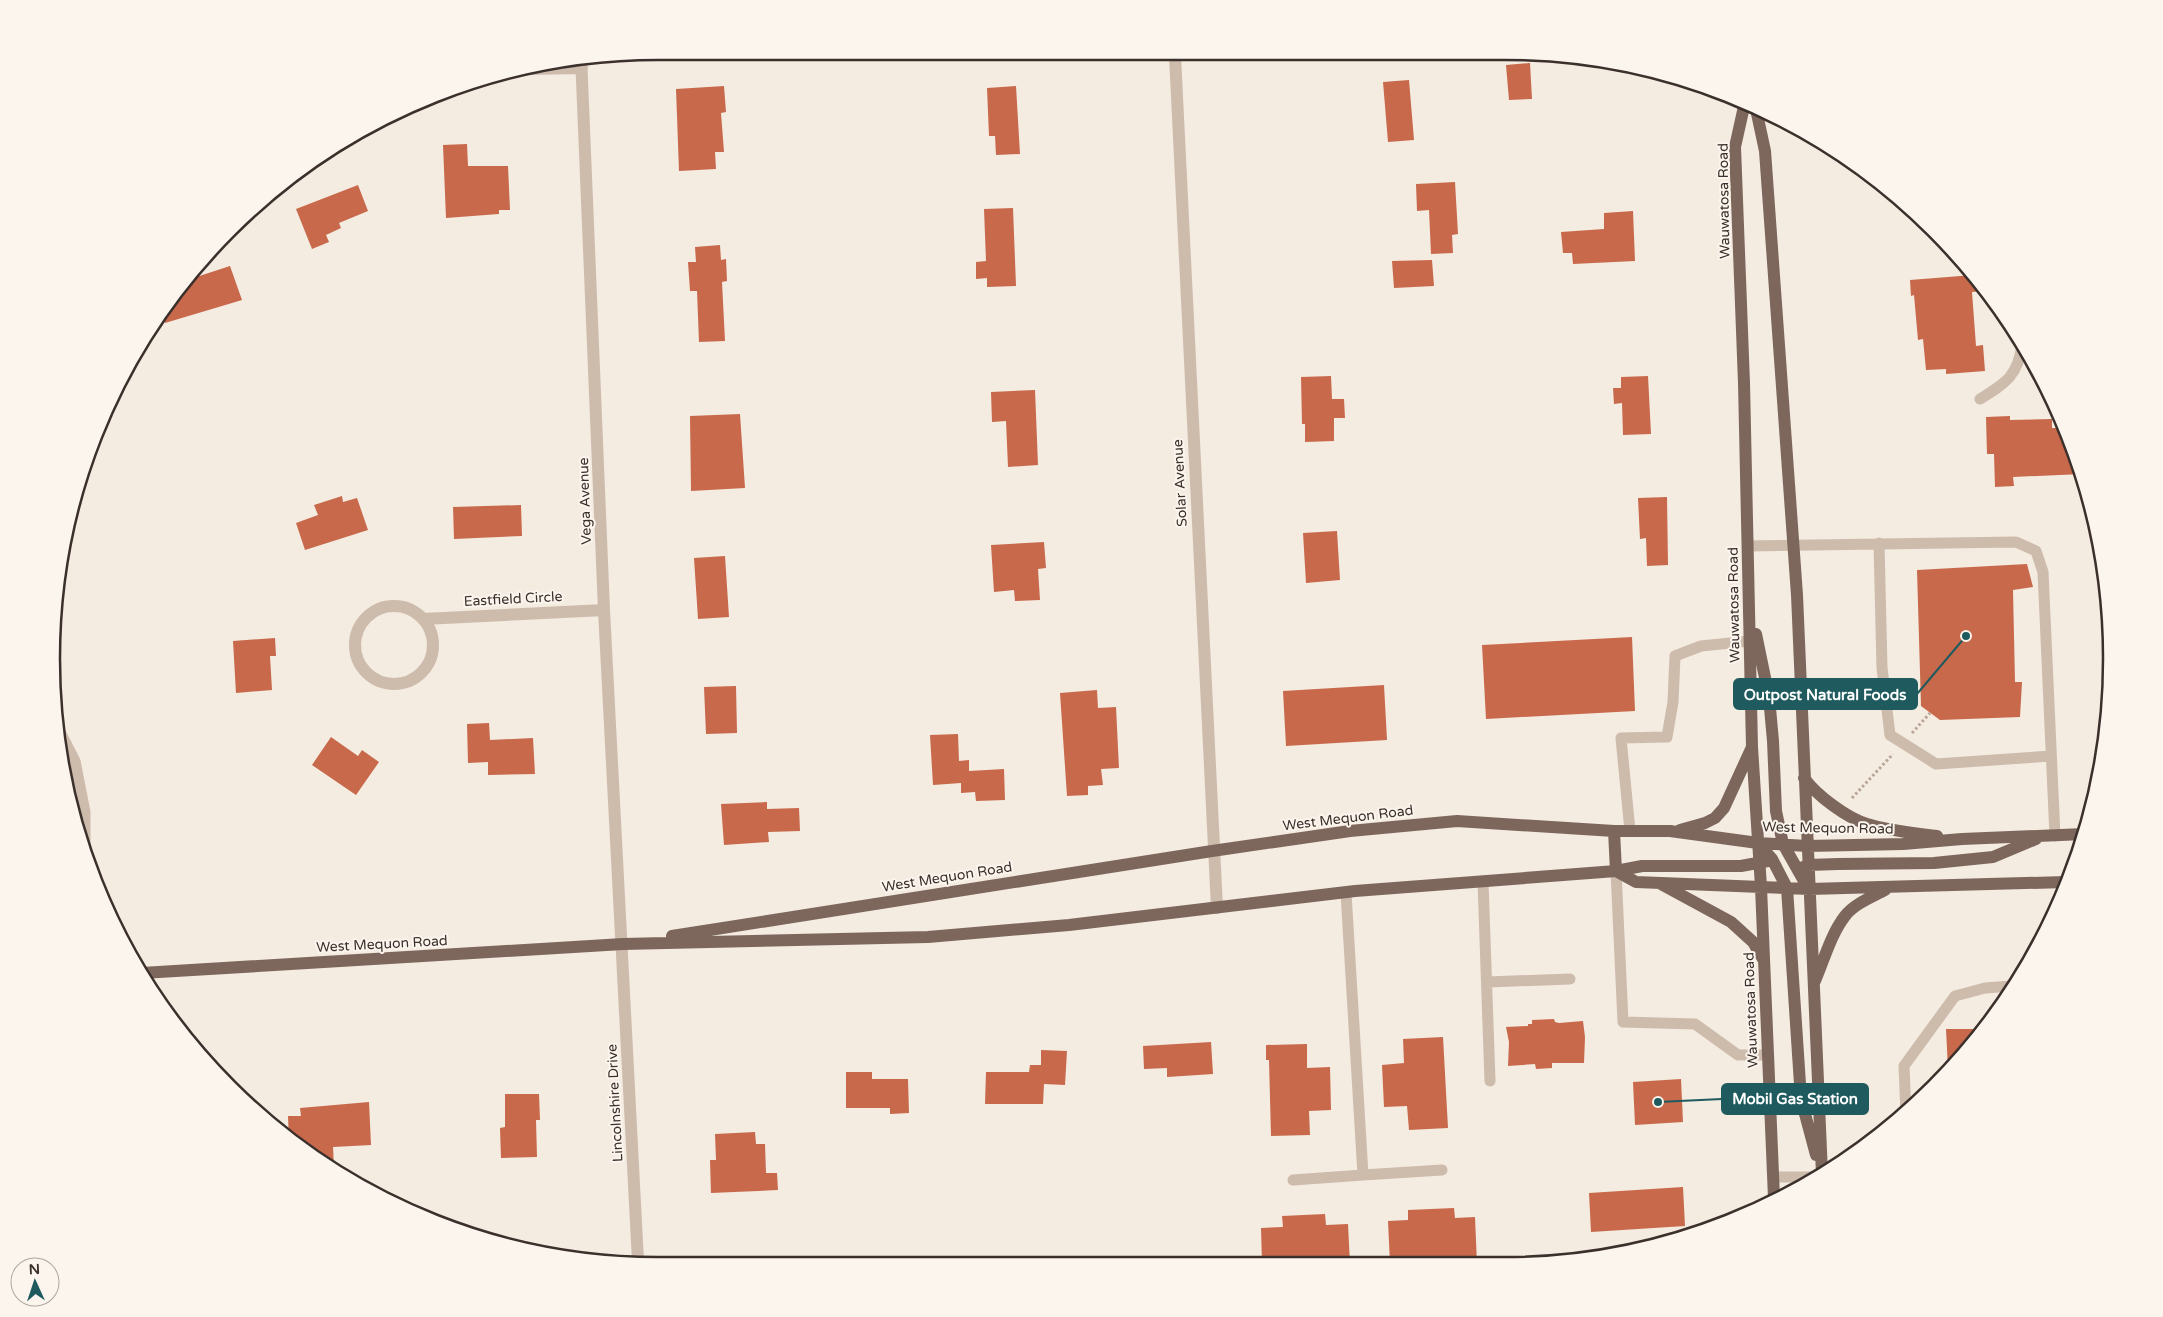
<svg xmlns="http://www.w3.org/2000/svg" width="2163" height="1317" viewBox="0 0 2163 1317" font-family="'Varela Round',sans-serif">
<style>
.building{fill:#c8694b}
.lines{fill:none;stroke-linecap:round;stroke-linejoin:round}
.path{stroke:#b9a596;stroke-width:3;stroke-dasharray:2.5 2.5;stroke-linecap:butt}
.service{stroke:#cdbbac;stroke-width:11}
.minor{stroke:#cdbbac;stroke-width:12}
.primary{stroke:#7d675c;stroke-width:12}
.labels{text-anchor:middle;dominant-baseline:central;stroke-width:4;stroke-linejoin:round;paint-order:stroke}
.street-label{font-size:14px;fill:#3b302b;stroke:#fbf5ee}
.rim{fill:none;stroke:#3b302b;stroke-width:2.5}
.leader{fill:none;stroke:#1f5a5e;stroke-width:2}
.callout-dot{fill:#1f5a5e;stroke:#fbf5ee;stroke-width:2}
.callout{fill:#1f5a5e;stroke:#1f5a5e;stroke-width:2}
.callout-label{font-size:15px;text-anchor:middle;font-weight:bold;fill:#fff}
</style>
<rect width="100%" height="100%" fill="#f4ebe1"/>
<!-- building -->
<path class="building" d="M1530,63L1532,99L1509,100L1506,65Z
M1409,80L1414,140L1388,142L1383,82Z
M724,86L726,112L721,113L724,152H715L716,169L679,171L676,89Z
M1016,86L1020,154L996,155L995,136H989L987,88Z
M467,144L468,166H508L510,210H499V214L446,218L443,145Z
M1455,182L1458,234L1452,235L1453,253L1431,254L1429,210L1417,211L1416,184Z
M358,185L368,211L339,223L341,228L326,235L329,242L312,249L296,209Z
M1013,208L1016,286L987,287V278L976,279V262L986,261L984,209Z
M1633,211L1635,261L1573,264L1572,253H1563L1561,232L1604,229V213Z
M720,245L721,260L726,259L727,281L722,282L725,341L699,342L697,291H690L688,262H696L695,247Z
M1432,260L1434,286L1394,288L1392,261Z
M230,266L242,300L165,323L162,311L187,280Z
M1973,275L1985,291L1972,292L1976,346L1983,345L1985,371L1946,374V369L1926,370L1923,339L1918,340L1914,295L1911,296L1910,280Z
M1331,376L1332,399H1344L1345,418H1334V441L1305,442V424H1302L1301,377Z
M1648,376L1651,434L1623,435L1622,403L1614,404L1613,388H1621V377Z
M1035,390L1038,465L1008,467L1006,421L992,422L991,392Z
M740,414L745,488L691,491L690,416Z
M2010,416V420L2052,419V428H2063L2079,463L2082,474L2013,477L2014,486L1995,487L1994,454H1987L1986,417Z
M342,496L343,502L357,498L368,530L305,550L296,523L318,515L314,505Z
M1667,497L1668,565L1647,566L1646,538L1640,539L1638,498Z
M521,505L522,536L454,539L453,507Z
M1337,531L1340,580L1306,583L1303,533Z
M1044,542L1046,568L1038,569L1040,600L1015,601L1014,590L994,592L991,545Z
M725,556L729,617L698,619L694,558Z
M2027,564L2033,587L2013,590L2015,682H2022L2020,717L1940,720L1921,706L1917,570Z
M1632,637L1635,711L1486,719L1482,645Z
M275,638L276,656H270L272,690L236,693L233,641Z
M1384,685L1387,740L1286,746L1283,691Z
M736,686L737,733L706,734L704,687Z
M1097,690L1098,708L1116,707L1119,768L1101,769L1103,785L1088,786V795L1067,796L1060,693Z
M489,723L490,740L533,738L535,774L488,775V762L468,763L467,724Z
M958,734L959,761L969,760V771L1004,769L1005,800L976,801L975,792L961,793V783L933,785L930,735Z
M331,737L358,756L362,750L379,762L356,795L312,765Z
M767,802V809L799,808L800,831L768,832L769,842L724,845L721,804Z
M1554,1019L1555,1022L1559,1023L1583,1021L1585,1037L1584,1063H1552V1068L1536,1069L1535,1064L1508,1066L1509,1042L1506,1027L1528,1026V1024H1532V1020Z
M1987,1028H1986L1948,1069L1946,1029Z
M1443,1037L1448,1128L1409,1130L1407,1106L1384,1107L1382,1065L1404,1063L1403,1039Z
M1211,1042L1213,1074L1167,1077V1068L1144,1069L1143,1046Z
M1307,1044V1068L1330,1067L1331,1110L1309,1111L1310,1135L1271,1136L1269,1060H1266V1045Z
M1041,1050L1067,1051L1065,1085L1044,1084L1043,1104H985L986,1072H1029L1030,1065H1041Z
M846,1072H872V1079H908L909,1113L890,1114V1108H846Z
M1681,1079L1683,1122L1635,1125L1633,1082Z
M505,1094H539L540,1120H536L537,1157L501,1158L500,1128L505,1127Z
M369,1102L371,1145L333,1147L334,1167L289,1140L288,1116H301L300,1108Z
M755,1132L756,1144H765L766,1173H777L778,1190L711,1193L710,1160H716L715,1134Z
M1683,1187L1685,1226L1591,1232L1589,1193Z
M1454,1208L1455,1218L1475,1217L1477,1264H1390L1388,1221L1408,1220V1210Z
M1325,1214L1326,1225L1348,1224L1350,1264L1262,1263L1261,1228L1283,1227L1282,1216Z"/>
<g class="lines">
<!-- path -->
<path class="path" d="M1912,733L1930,713
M1852,798L1893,754"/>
<!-- service -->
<path class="service" d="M1980,399C2006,383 2019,375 2022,343
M1879,543L1882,668L1890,735L1936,764L2051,756
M1748,546L2016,542L2036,551L2043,572L2055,836
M57,726L75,761L85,812V858
M1630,831L1621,738L1667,737L1673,702L1675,656L1701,646L1750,641
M1616,871L1623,1022L1695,1024L1738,1055H1768
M1483,882L1490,1081
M1346,893L1363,1175L1442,1170
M1487,982L1570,979
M1906,1114L1904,1066L1955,996L1985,988L2012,986
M1774,1177H1818
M1293,1180L1363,1175"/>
<!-- minor -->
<path class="minor" d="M581,56L604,610L638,1261
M1175,56L1217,908
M526,69L582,68
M355 645a39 39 0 1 1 78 0a39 39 0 1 1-78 0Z
M423,619L604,610"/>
<!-- primary -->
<path class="primary" d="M1745,102L1735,147L1744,383L1752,747L1761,887L1774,1198
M1756,109L1765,151L1797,595L1822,1174
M1756,634L1769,697L1773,741L1776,811L1783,844L1808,888
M1804,778C1816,795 1847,818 1867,824C1889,831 1914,833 1937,836
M1680,830L1705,823L1715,818L1724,808L1752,747
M1614,831L1616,871L1642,866H1741L1768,861
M1758,843L1772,859L1787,888L1801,1099L1816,1155
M1801,868L1808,865L1838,864L1934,863L1993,857L2036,839
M1661,884L1731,922L1753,942L1763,959
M672,936L1212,851L1350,831L1457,821L1614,831H1670L1758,843L1807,846L1903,844L1962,839L2084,834
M142,973L623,944L928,937L1069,925L1355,891L1616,871L1636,882L1809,889L2066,882
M1815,981C1824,960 1831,934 1845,916C1854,904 1872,897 1885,890"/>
</g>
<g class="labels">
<!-- street labels -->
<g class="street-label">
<text transform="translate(1724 201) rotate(-91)">Wauwatosa Road</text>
<text transform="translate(1180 483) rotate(-93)">Solar Avenue</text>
<text transform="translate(585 501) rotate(-92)">Vega Avenue</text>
<text transform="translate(513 599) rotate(-3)">Eastfield Circle</text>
<text transform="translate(1734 605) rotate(-91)">Wauwatosa Road</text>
<text transform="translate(1348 818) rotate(-7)">West Mequon Road</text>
<text transform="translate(1828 828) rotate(1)">West Mequon Road</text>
<text transform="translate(947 877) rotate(-9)">West Mequon Road</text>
<text transform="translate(382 944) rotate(-3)">West Mequon Road</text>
<text transform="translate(1751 1010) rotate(-92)">Wauwatosa Road</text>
<text transform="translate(615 1103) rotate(-93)">Lincolnshire Drive</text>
</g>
</g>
<!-- crop -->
<path d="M0 0H2163V1317H0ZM658 60H1505A598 598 0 0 1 2103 658V659A598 598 0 0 1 1505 1257H658A598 598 0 0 1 60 659V658A598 598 0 0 1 658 60Z" fill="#fbf5ee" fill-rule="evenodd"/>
<path class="rim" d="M658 60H1505A598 598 0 0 1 2103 658V659A598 598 0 0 1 1505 1257H658A598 598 0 0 1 60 659V658A598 598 0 0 1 658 60Z"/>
<!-- callouts -->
<path class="leader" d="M1966 636L1917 694M1658 1102L1722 1099"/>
<g class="callout-dot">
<circle cx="1966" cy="636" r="5"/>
<circle cx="1658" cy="1102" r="5"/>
</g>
<g class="callout">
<rect x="1734" y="679" width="183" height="30" rx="5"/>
<rect x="1722" y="1084" width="146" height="30" rx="5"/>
</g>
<g class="callout-label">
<text x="1825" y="700">Outpost Natural Foods</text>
<text x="1795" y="1104">Mobil Gas Station</text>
</g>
<!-- north arrow -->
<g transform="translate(35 1282) rotate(357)"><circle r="24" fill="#fbf5ee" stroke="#aea6a0"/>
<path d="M0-4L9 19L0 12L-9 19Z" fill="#1f5a5e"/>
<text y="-8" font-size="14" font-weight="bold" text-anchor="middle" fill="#3b302b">N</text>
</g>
</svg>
